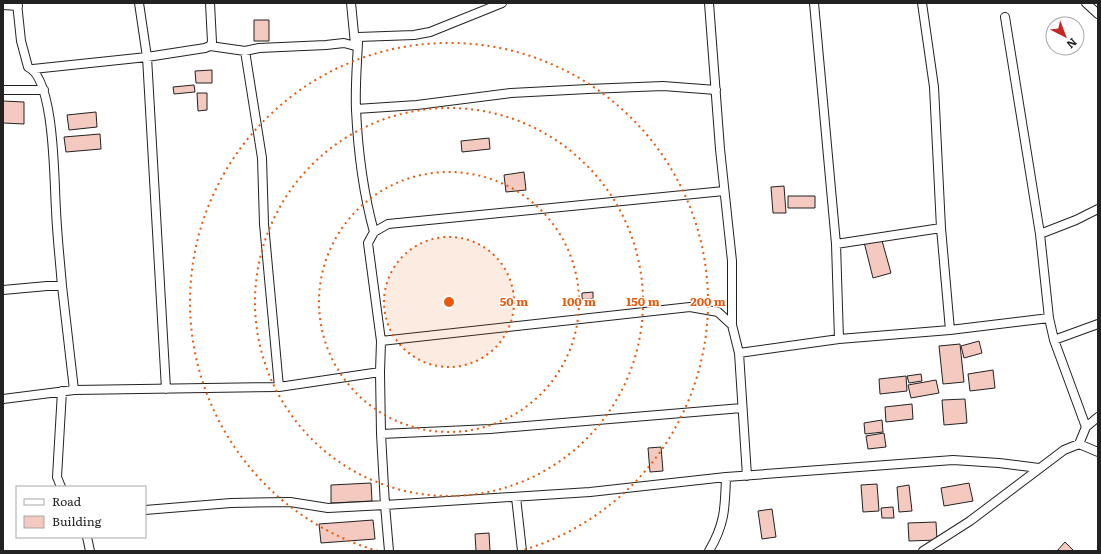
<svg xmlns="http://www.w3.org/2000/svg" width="1101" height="554" viewBox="0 0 1101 554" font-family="Literata,serif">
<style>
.building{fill:#f3c9c0;stroke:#222}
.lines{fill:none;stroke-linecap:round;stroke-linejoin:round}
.street-casing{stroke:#222;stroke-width:10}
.street{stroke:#fff;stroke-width:8}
.ring{fill:none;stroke:#e8590c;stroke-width:2;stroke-dasharray:2 4}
.centre{fill:#e8590c;stroke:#fff;stroke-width:2}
.ring-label{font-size:12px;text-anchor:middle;font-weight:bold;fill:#e8590c;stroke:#fff;stroke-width:3;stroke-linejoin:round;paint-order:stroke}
</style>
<rect width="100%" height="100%" fill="#fff"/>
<!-- building -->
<path class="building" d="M254,20H269V41H254Z
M212,70V83H196L195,71Z
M194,85L195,92L174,94L173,87Z
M197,93H207V110L198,111Z
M3,101L24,102V124L3,123Z
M96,112L97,127L69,130L67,115Z
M100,134L101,149L66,152L64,137Z
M489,138L490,149L462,152L461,141Z
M524,172L526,190L506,192L504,175Z
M784,186L786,213H773L771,187Z
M788,196H815V208H788Z
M881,237L891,273L873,278L864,242Z
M593,292V299H582V293Z
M979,341L982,353L964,358L961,346Z
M960,344L964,382L943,384L939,346Z
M993,370L995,388L970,391L968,374Z
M921,374L922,381L909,383L907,376Z
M906,376L907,391L880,394L879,379Z
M936,380L939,393L911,398L908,385Z
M965,399L967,423L944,425L942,400Z
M912,404L913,419L886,422L885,407Z
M882,420L883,432L865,434L864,423Z
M884,433L886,447L868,449L866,436Z
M661,447L663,471L650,472L648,448Z
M371,483L372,501L331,503V485Z
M969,483L973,501L944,506L941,488Z
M877,484L879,511L863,512L861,485Z
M909,485L912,511L899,512L897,487Z
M893,507L894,518H882L881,508Z
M772,509L776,537L762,539L758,511Z
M373,520L375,539L321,543L319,524Z
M936,522L937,540L909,541L908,523Z
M489,533L490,551H476L475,534Z
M1065,542L1073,550L1072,551H1057Z"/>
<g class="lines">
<!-- street casing -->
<g class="street-casing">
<path id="street" d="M17,3L21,41L28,67C55,79 54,182 56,210C57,235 60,261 62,286
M139,3L147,57L166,389
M351,3L355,44
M709,3L720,149L732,261V325
M814,3L836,244L839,339
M922,3L934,87L941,228
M1086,3L1098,14
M3,5L18,6
M1005,17L1040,234L1049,318L1054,340L1086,427
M358,42C357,65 355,87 356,110C358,151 363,192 374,232
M210,46L245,51L259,48L326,45L344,43L355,46L358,37L414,35L430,32L502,3
M245,51L262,158L264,224L279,387
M33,69L147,57L205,48L210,46L212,42L210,3
M3,90H44
M356,109L417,105L511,93L588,89L663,86L716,90
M1040,234L1076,220L1098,209
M836,244L941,228L950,330
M3,290L47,286H62L74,390L3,399
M1054,340L1098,324
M381,341L690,307L718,312L732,325L739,353L839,339L950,330L1049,318
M739,353L747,476
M74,390L279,387L380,372
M381,434L490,429L742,408
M1079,444L1086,427L1098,417
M61,487L57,477L62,391
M516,497L522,551
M145,510L231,503L290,502L328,508L385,505L590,492L726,477L953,460L999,463L1039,468
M87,537L90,551
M389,551L385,505L381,434L380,372L381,341L368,243L374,232L388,224L724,191
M709,551C725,524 725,508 726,477
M923,551L970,521L1064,450L1079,444L1098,452"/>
</g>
<!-- street -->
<use href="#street" class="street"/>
</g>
<!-- distance rings -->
<circle cx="449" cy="302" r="65" fill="#e8590c" fill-opacity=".12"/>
<g class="ring">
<circle cx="449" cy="302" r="65"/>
<circle cx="449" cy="302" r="130"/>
<circle cx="449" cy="302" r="194"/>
<path d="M378 551A259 259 0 1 1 520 551"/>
</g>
<circle cx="449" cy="302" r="6" class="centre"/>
<g class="ring-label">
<text x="514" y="306">50 m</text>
<text x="579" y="306">100 m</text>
<text x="643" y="306">150 m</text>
<text x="708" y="306">200 m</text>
</g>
<!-- border -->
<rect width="1101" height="554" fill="none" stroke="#222222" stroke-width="8"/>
<!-- legend -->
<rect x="16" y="486" width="130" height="52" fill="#ffffff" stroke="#a7a7a7"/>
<rect x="24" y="499" width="20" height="6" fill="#ffffff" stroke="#a7a7a7"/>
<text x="52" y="506" font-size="12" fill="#222222">Road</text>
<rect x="24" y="516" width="20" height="12" fill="#f3c9c0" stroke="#a7a7a7"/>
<text x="52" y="526" font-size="12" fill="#222222">Building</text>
<!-- north arrow -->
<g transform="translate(1065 36) rotate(138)"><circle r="19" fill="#ffffff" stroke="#a7a7a7"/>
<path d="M0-3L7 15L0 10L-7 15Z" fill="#c62828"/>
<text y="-6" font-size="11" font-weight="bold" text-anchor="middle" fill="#222222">N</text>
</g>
</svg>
